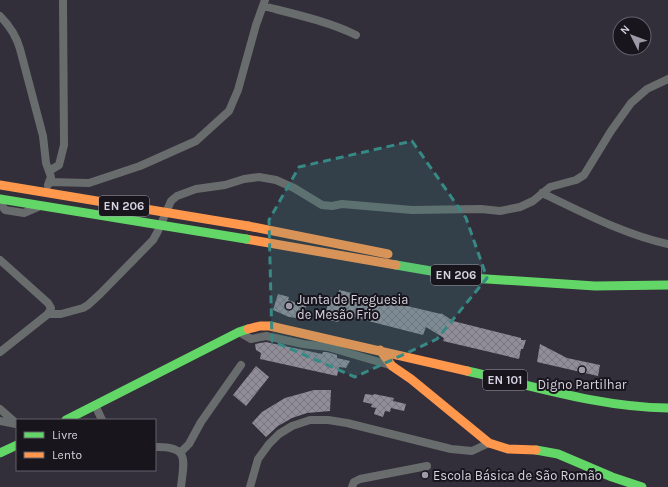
<svg xmlns="http://www.w3.org/2000/svg" width="668" height="487" viewBox="0 0 668 487" font-family="Karla,sans-serif">
<style>
.building{fill:url(#building-cross-hatch)}
.lines{fill:none;stroke-linecap:round;stroke-linejoin:round}
.street{stroke:#686c6c;stroke-width:8}
.fast{stroke:#63d668;stroke-width:9}
.slow{stroke:#ff974d;stroke-width:9}
.fast-bridge{stroke:#63d668;stroke-width:9}
.slow-bridge{stroke:#ff974d;stroke-width:9}
.marked{fill:#378985;fill-opacity:0.2;stroke:#378985;stroke-width:3;stroke-dasharray:8 5;stroke-linejoin:round}
.poi-dot{fill:#9d99a6;stroke:#18151d;stroke-width:1.5}
.labels{text-anchor:middle;dominant-baseline:central;stroke-width:4;stroke-linejoin:round;paint-order:stroke}
.shield{fill:#18151d;stroke:#9e9aa6;stroke-width:1}
.shield-label{font-size:12px;font-weight:bold;fill:#d7d3e0}
.poi-label{font-size:13px;fill:#d7d3e0;stroke:#18151d;text-anchor:start}
</style>
<defs>
<pattern id="building-cross-hatch" width="8" height="8" patternUnits="userSpaceOnUse"><rect width="8" height="8" fill="#918d98"/><path d="M0 0l8 8M0 8l8-8" fill="none" stroke="#79767e"/></pattern>
</defs>
<rect width="100%" height="100%" fill="#322e3a"/>
<!-- building -->
<path class="building" d="M339,290L441,314V313L453,321L521,338V340H526L523,349H521L519,359L443,341L444,338L426,327L423,335L341,314L338,322L324,319L330,297L338,298Z
M278,294L289,297L288,300L306,306L303,317L298,316L297,318L289,317L273,310Z
M266,342L322,354L323,352H327L337,355V358L350,361L346,368L339,367L337,376L260,359L261,353L256,350L255,344Z
M540,344L567,358L600,365L598,376L537,362Z
M256,366L269,377L246,406L233,395Z
M314,390H331L330,411L307,413L292,418L278,426L266,437L252,423L262,412L285,398Z
M365,394L373,395L374,394L394,398L393,401L406,404L404,411L391,408L390,412L385,411L383,417L374,414L376,408L371,407L372,404L363,402Z"/>
<g class="lines">
<!-- street -->
<path class="street" d="M263,6C294,14 327,21 356,35
M0,16C10,26 16,35 20,49L43,136L46,163L51,177L48,185
M49,171L59,165L64,145L63,0
M49,182L89,183L140,166L196,141L229,111L238,90L256,25L265,0
M542,193C582,212 625,235 668,244
M0,203L5,210L24,213L38,207
M0,260L48,303L51,308L48,314L0,352
M48,314H61L83,308L88,305L100,294L153,240L158,231L171,201L177,196L196,189L225,185L244,179L259,177L276,180L294,188L322,205L332,206L342,204L412,210L481,209L500,211L520,207L533,201L550,187L576,180L584,175L611,131L631,103L647,89L668,79
M239,332L251,339L266,336L303,344L328,347L393,366
M95,405L102,420
M0,409L17,424
M0,421L16,424
M155,447C190,446 184,460 181,487
M180,453L189,444L201,422L241,365
M250,487L258,459L269,444L279,434L292,426L310,420H328L347,423L451,449L472,451L489,443
M352,487L354,482L360,479L427,466"/>
<!-- fast -->
<path class="fast" d="M396,265L472,278L595,286L668,285
M467,371C534,386 599,407 668,408
M66,420L239,332L248,329
M536,450L558,454L612,477L642,487
M0,453L17,445"/>
<!-- slow -->
<path class="slow" d="M248,226L388,254
M246,239L396,265
M248,329L260,326H270L467,371
M380,350L392,366L411,379L489,443L508,449L536,450"/>
<!-- fast-bridge -->
<path class="fast-bridge" d="M0,199L246,239"/>
<!-- slow-bridge -->
<path class="slow-bridge" d="M0,185L248,226"/>
</g>
<!-- marked area -->
<path class="marked" d="M412,141L466,218L487,278L437,339L355,377L272,341L269,220L299,167Z"/>
<!-- markers -->
<g class="poi-dot">
<circle cx="289" cy="306" r="4"/>
<circle cx="582" cy="370" r="4"/>
<circle cx="425" cy="475" r="4"/>
</g>
<g class="labels">
<!-- shield labels -->
<g class="shield">
<rect x="99" y="196" width="50" height="20" rx="3"/>
<rect x="431" y="265" width="50" height="20" rx="3"/>
<rect x="483" y="370" width="44" height="20" rx="3"/>
</g>
<g class="shield-label">
<text x="124" y="206">EN 206</text>
<text x="456" y="275">EN 206</text>
<text x="505" y="380">EN 101</text>
</g>
<!-- poi labels -->
<g class="poi-label">
<text x="297" y="299">Junta de Freguesia<tspan x="297" dy="15">de Mesão Frio</tspan></text>
<text x="582" y="384" text-anchor="middle">Digno Partilhar</text>
<text x="433" y="475">Escola Básica de São Romão</text>
</g>
</g>
<!-- legend -->
<rect x="16" y="419" width="140" height="52" fill="#18151d" stroke="#64616b"/>
<rect x="24" y="432" width="20" height="6" fill="#63d668" stroke="#64616b"/>
<text x="52" y="439" font-size="12" fill="#d7d3e0">Livre</text>
<rect x="24" y="452" width="20" height="6" fill="#ff974d" stroke="#64616b"/>
<text x="52" y="459" font-size="12" fill="#d7d3e0">Lento</text>
<!-- north arrow -->
<g transform="translate(632 36) rotate(312)"><circle r="19" fill="#18151d" stroke="#64616b"/>
<path d="M0-3L7 15L0 10L-7 15Z" fill="#9d99a6"/>
<text y="-6" font-size="11" font-weight="bold" text-anchor="middle" fill="#d7d3e0">N</text>
</g>
</svg>
